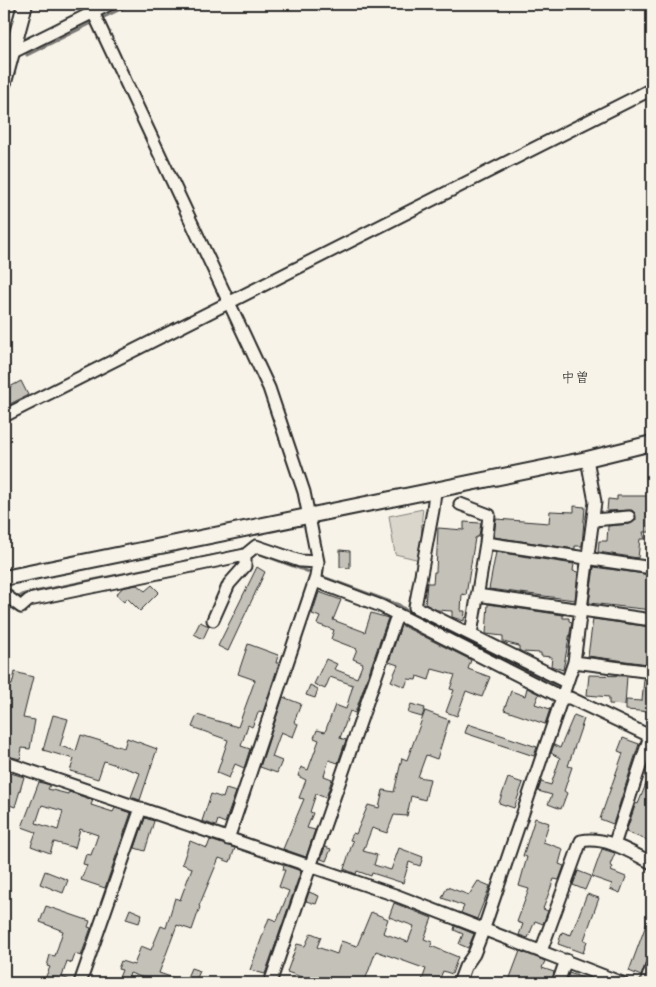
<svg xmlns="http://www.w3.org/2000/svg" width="656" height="987" viewBox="0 0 656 987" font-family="Kalam,'Klee One',sans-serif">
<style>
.green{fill:#dad6cc;stroke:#82807c}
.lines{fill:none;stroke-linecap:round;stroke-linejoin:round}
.stream{stroke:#7a7874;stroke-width:3}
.building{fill:#c4c1b9;stroke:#2b2b2b;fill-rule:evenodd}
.minor-casing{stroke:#2b2b2b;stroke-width:15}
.tertiary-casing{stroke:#2b2b2b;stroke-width:18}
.minor{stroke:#f7f3e8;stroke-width:11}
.tertiary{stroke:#f7f3e8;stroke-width:14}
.rail{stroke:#2b2b2b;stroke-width:3;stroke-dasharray:8 4;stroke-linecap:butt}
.labels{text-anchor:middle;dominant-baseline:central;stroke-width:4;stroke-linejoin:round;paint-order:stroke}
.neighbourhood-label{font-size:14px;fill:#2b2b2b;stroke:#f7f3e8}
</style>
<rect width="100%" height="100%" fill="#f7f3e8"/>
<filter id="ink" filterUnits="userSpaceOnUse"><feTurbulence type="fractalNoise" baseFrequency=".02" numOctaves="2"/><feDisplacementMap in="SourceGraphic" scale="10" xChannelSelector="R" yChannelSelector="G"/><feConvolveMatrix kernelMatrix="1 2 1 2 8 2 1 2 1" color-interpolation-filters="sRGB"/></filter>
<g filter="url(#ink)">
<!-- green -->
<path class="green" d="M423,509C420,527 423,543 420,560L395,554L389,516Z"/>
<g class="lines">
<!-- stream -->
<path class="stream" d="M100,19L131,4
M27,55L94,22
M255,552L399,605L411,614L652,731
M4,606L24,594L246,549"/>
</g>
<!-- building -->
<path class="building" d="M21,381L28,395L4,407V390Z
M617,496H652V532H643L645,539H640L638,558L598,552L599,541H607L608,526L630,524L636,520L635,513L632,510L607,511L608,499L617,500Z
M574,506L585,507L582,546H575V549L494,537L496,519L549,523L550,511L574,512Z
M464,522L481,523L479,536L475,538L466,595L462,594L461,611H465L464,621L452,617V611L437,610L425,604L427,583H433L434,572H436L438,528L464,530Z
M340,550L350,551V568L340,567Z
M496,552L574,564L573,571L578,572L575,600L489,589Z
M257,567L265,572L228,651L218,646Z
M594,567L652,575V610L589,603Z
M137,585L145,591L152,585L159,592L140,611L127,598L124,602L116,595L122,588Z
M319,592L341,600L333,620L365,632L371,613L388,618L355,713L350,711L340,738L346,740L338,763L329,760L324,776L332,779L326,798L316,794L310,812L313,813L307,828L315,830L306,857L283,849L304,799L299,798L306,780L298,776L301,767L308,770L319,740L314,738L317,730L325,732L335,705L346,709L353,685L330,677L325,689L314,684L326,659L337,664L334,669L357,678L363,663L353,659L357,649L331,639L334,630L317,624L320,617L312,614Z
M488,604L563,615V618H569V621L572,622L563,670L551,666L552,657L541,656V653L522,652L519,650V646L503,642V636L486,634Z
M593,619L651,627L648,664L588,656Z
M200,622L209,626L203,639L194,634Z
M401,625L471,660L468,669L490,677L482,697L466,691L457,716L446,712L454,690L450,689L455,675L432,669L429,680L417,676L416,680L408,679L405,687L391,681L398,665L389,662Z
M248,644L278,655L276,663H279L263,712L259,711L252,727L248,725L241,746L250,749L244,768L235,764L229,778L217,773L228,740L192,727L197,715L238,727L255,680L238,674Z
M15,672L33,677L23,718L35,720L30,749L22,748L20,759L4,755L6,718H4V697L7,684L12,685Z
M589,675L627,676L625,705L609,704V697L587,695Z
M644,679H652V712L626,710V700L642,701Z
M310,685L318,689L315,698L306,695Z
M527,688L539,694L535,704L550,709L545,724L504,710L511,691L525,696Z
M283,697L301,704L294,722L298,724L293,737L281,732L272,757L282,761L277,773L260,767Z
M411,704L425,708L422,717L408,713Z
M425,711L449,720L437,759L426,755L418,777L430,779L425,800L411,796L407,816L394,815L387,833L372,828L363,851L377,855L374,865L391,870L399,848L423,857L420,866L409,862L403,883L372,873L371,876L357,871L356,874L344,869L353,841L350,840L353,833L356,834L368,805L379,808L383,790L394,792L402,758L407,760Z
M53,715L68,719L60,746L76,751L81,735L124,748L127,738L157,749L140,800L131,797L140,773L104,761L98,779L88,776L70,771L74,759L43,750Z
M574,715L584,719L568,766L572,767L564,791L567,793L561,809L548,804L552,795L538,791L541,782L551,785L560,758L551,753L554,745L560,748Z
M468,724L537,747L534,756L465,733Z
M623,738L639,744L613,824L600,819L623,753L618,751Z
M652,769V842L626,832L636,803L638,804Z
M4,771L24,777L15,807L4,803Z
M508,778L523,783L514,808L499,803Z
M39,782L50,785L48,789L68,794L69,792L93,800L91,805L113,812L115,808L131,813L105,888L81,880L87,865L83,864L86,854L91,855L98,835L80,829L75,848L54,842L50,853L31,846L36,832L22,827ZM42,805L63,811L58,830L36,823Z
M226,789L236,792L225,823L218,820L216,826L202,821L211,794L223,798Z
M145,818L154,821L145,851L135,848Z
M535,818L549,823L543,842L563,849L559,864L564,866L559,880L554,879L543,909L548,911L543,924L535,921L528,938L519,935L523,924L517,922L529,889L519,886L527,857L523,856Z
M210,840L235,848L230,862L219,858L199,906L200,907L192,930L177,925L159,973L185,982L191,968L200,971L195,983H151L152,981L130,973L127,983H117L122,970L118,969L121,961L134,965L141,946L151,950L161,926L166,928L175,898L180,900L192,868L182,864L190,841L207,848Z
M325,847L331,849L326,861L321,859Z
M602,849L615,853L610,865L613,867L611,871L626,877L620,893L610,889L612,884L592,877Z
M284,865L301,871L265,974L250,970L269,918L277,921L289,891L279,887L285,870H283Z
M45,871L68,880L63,893L40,884Z
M578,871L591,876L585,890L573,885Z
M478,881L490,886L477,919L461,913L464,906L442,898L447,887L469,895Z
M309,892L319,896L316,904L306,901Z
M587,894L599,898L584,940L587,941L583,953L558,944L562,932L571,935Z
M394,903L432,918L424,939L432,942L431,946L458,957L452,974L443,971L438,983H421L426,969L376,951L364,983H319L287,972L297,944L305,946L311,933L321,937L317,947L337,954L341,941L357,946L371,912L388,919L383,933L408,942L414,926L389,917Z
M46,906L90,921L88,927L91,928L81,956L75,954L72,963L67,961L62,977L73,981V983H43L50,967L47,966L50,955L55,956L63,931L40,922Z
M130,909L142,914L139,923L126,919Z
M650,914L652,915V951L641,976L629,971Z
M455,926L474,934L468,948L459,944L463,934L454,930Z
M520,951L545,961L542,968L554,972L551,983H508Z
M569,973L594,982V983H566Z"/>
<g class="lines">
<!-- minor casing -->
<g class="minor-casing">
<path id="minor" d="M93,12L269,388L304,492L318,562L316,577L228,839
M7,55L110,4
M4,416L652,89
M435,491L433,510L415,607L566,682
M460,504L489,515L486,543L652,568
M593,520L629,517
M315,581L381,606L563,698H570L652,737
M4,594L21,607L29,600L245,555L256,546L300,561L318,562
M477,595L652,620
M213,620L229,584L245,566V555
M471,634L486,543
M574,662L652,672
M4,762L395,895L622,983
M614,845L650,736
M541,951L581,841C606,836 630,852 652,863
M80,983L141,808
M270,983L395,621L399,616
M459,983L465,967L474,954L484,928L574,662L595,502L587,459
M558,983L566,960
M646,983L652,966"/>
</g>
<!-- tertiary casing -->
<g class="tertiary-casing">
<path id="tertiary" d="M4,82L25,4
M4,578L587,459L652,443"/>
</g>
<!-- minor -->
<use href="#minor" class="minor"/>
<!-- tertiary -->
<use href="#tertiary" class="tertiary"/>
<!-- rail -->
<path class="rail" d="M4,12L5,4"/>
</g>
</g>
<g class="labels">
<!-- neighbourhood labels -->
<g class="neighbourhood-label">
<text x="575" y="378">中曽</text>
</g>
</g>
<!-- margin -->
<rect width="656" height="987" fill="none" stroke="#f7f3e8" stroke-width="20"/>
<rect x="10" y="10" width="636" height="967" fill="none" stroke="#2b2b2b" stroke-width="2" filter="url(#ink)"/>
</svg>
